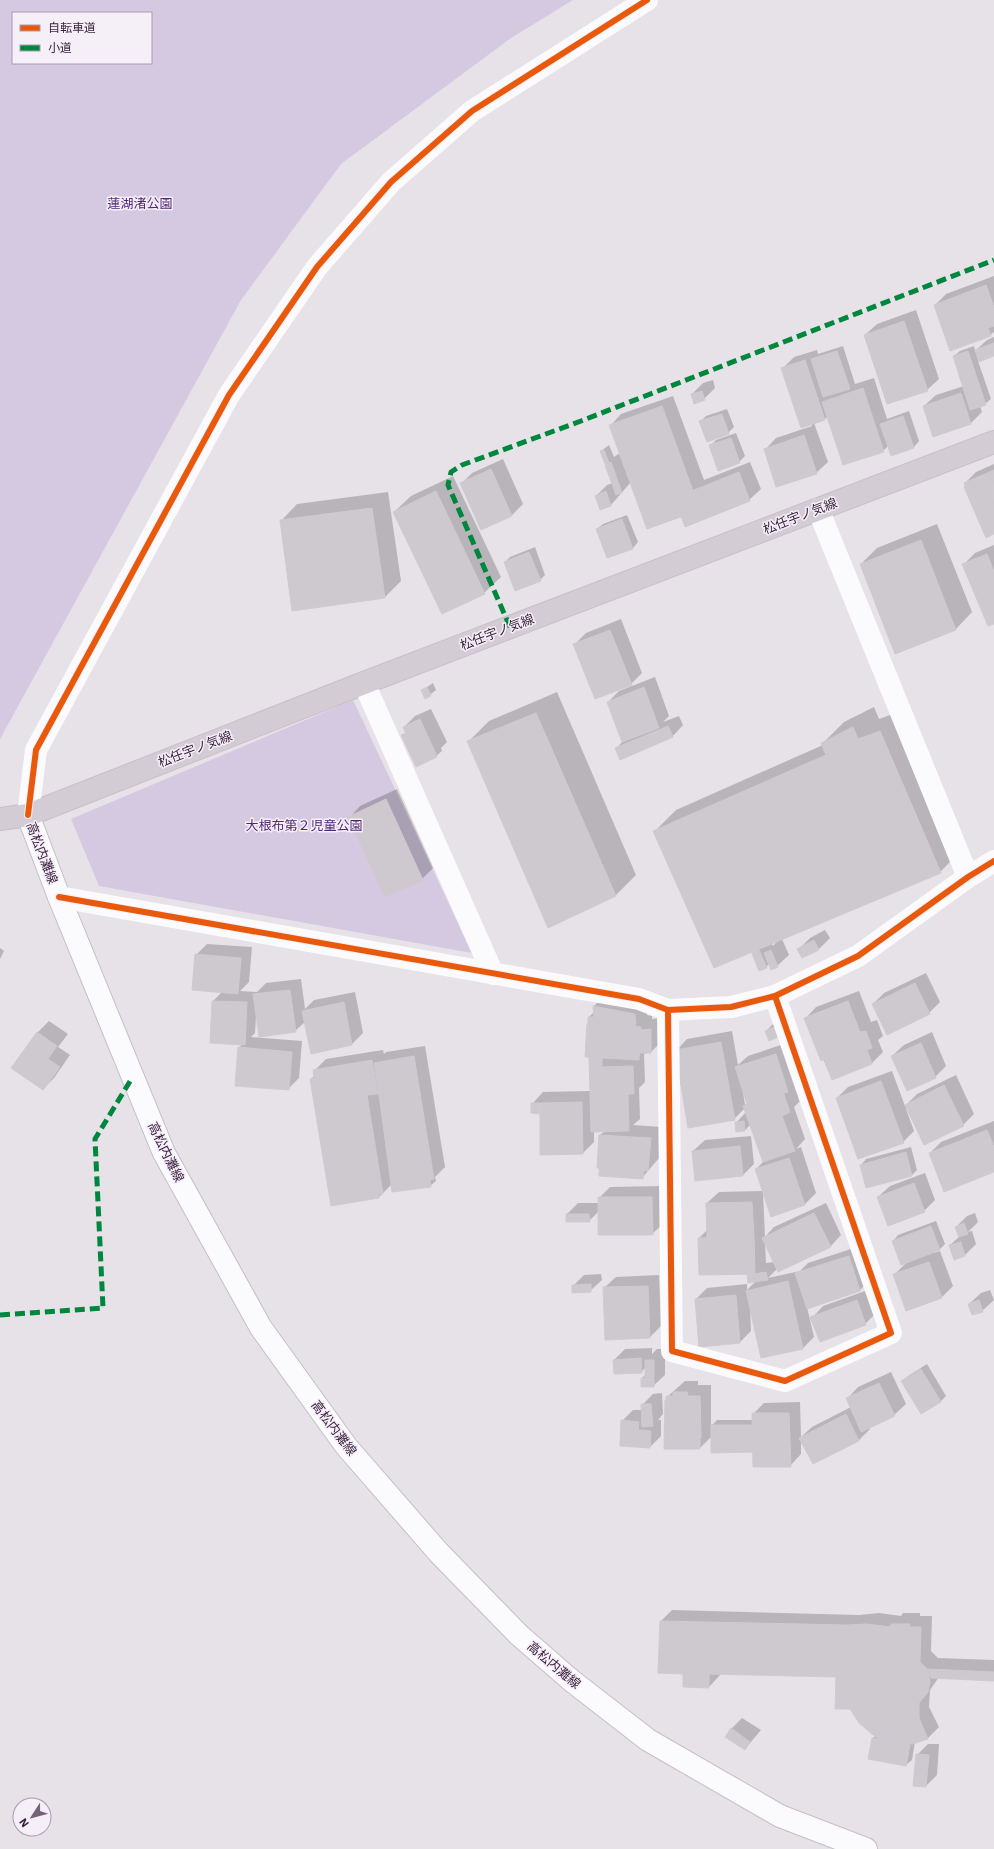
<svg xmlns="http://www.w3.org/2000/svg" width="994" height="1849" viewBox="0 0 994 1849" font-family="'IBM Plex Sans','Noto Sans JP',sans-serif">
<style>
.green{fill:#d5c9e2;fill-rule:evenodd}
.shadow{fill:#0003;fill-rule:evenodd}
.building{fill:#cec8cf;stroke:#cfcad1}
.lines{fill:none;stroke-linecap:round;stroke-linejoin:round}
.secondary-casing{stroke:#c6bec8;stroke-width:24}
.primary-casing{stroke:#c7bfc9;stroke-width:24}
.minor{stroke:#fbfafc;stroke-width:22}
.tertiary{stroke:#fbfafc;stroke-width:22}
.secondary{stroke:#fbfafc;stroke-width:22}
.primary{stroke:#d4ccd5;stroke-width:22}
.quiet{stroke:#00873e;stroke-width:5;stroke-dasharray:10 5;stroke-linecap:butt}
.cycleway-casing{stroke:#f5eff8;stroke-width:8}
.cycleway{stroke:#e8590c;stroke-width:6}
.labels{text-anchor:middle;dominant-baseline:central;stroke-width:3;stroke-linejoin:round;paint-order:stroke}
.park-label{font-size:13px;fill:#522675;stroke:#f5eff8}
.street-label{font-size:13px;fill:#391e3c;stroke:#f5eff8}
</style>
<rect width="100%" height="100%" fill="#e7e1e8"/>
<!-- green -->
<path class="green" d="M0,0H573L511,38L341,164L241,300L0,739ZM13,13H151V63H13Z
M353,700L472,953L99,886L71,819Z"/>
<!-- shadow -->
<path class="shadow" d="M994,276V332L990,335L935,305L946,294Z
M916,310L939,379L927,390L865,335L877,324Z
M994,337V355L978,361L991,399L985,404L980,406L982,412L971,423L934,435L924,406L936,395L964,386L954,356L960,351L974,346L975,351L987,340Z
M843,346L855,384L874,378L887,419L909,411L919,441L914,447L891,454L888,446L883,451L828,416L824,420L814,423L828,462L816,473L765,450L776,438L812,426L783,368L794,357L817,350L818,354Z
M713,380L715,388L704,399L692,394L703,383Z
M673,396L704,480L750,462L761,489L749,500L682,515L631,482L611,505L600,509L596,496L607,485L613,483L606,465L609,461L605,463L601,451L609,445L614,457L620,453L610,426L621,414Z
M727,409L734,427L728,433L700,422L706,416Z
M736,433L745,456L739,462L710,446L716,440Z
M503,459L523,504L512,515L482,529L461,484L472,473Z
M994,464V533L986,536L965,483L976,472Z
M453,476L501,577L484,593L394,512L411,496Z
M388,492L401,581L385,597L281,521L297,504Z
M627,515L638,542L633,548L608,557L597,529L603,524Z
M937,524L972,612L956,629L895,652L861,564L877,548Z
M994,545V623L964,564L975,553Z
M535,547L545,575L540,580L505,562L510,557Z
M621,619L642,673L631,684L575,644L586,633Z
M655,677L669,716L663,722L679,716L683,725L672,737L617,748L623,741L608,702L619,691Z
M433,683L436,690L426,698L423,690Z
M557,692L636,875L615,896L468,742L489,721Z
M874,707L879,719L901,711L961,851L940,872L782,939L789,955L777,966L769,964L766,967L655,831L676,810L823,745V743L844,722ZM778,940L773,946L772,943Z
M431,709L447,742L441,748L442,751L436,756L402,736L406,732L404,727L415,716Z
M397,789L433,868L422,879L349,818L360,806Z
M825,930L830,938L819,949H799L810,938Z
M207,944L252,947L249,982L240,991L257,992L266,983L301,979L305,1009L314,1000L355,992L363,1033L352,1044L305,1022L295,1031L256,1016L255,1033L251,1037L302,1041L299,1078L288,1089L239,1048L242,1044L213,1001L222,992L196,955Z
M0,948L4,951L0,959Z
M926,973L940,1002L929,1013L873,1004L884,993Z
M859,991L871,1022L877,1020L883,1036L878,1040L883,1052L872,1063L832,1079L805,1019L816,1007Z
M605,995L646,1003L647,1015L652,1016V1019L662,1018V1041L651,1052L644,1054L645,1082L639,1088L640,1119L633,1125L661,1127L659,1158L642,1178L600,1135L605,1131H594V1142L583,1153L532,1104L543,1092L591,1091L589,1017L594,1012V1006Z
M777,1020L788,1025L766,1031Z
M49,1021L68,1034L58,1047L70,1055L54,1078L43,1089L13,1068L38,1032Z
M732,1031L738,1065L748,1056L787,1043L801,1100L794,1107L805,1139L796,1149L801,1147L816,1193L805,1204L763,1193L765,1237L774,1227L826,1203L841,1235L830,1247L778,1268L768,1278L800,1271L808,1263L860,1246L871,1279L860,1290L807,1307L814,1337L803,1348L762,1357L750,1305L751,1331L740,1342L696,1299L707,1288L747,1284V1290L757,1280L748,1276L751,1273L699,1238L708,1229L707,1203L719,1192L763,1191L756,1169L764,1161L751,1124L745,1130L736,1123L746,1112L745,1108L734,1119L676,1051L687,1039ZM743,1092H744L748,1103L745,1105ZM765,1242L774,1262L766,1263Z
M932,1032L946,1066L935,1077L892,1056L904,1045Z
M425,1046L445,1167L435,1177L436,1181L430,1186L394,1182L379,1197L311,1079L315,1075V1070L326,1059L383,1050L384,1054L386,1052Z
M892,1071L905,1106L917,1094L956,1075L974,1114L963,1125L908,1109H906L914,1131L903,1142L837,1098L848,1087Z
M994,1121V1171L930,1153L941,1142Z
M751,1136L754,1164L743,1175L693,1151L705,1140Z
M911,1147L917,1170L912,1175L867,1187L861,1165L866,1159Z
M925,1173L935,1200L924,1211L878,1197L890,1186Z
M663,1186L664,1223L652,1234L599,1211L589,1221L567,1214L578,1203H599V1198L610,1187Z
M975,1213L978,1222L968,1232L972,1231L976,1244L965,1255L950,1245L960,1236L956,1227L967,1216Z
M936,1221L945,1244L939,1250L934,1252V1253L940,1251L953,1286L942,1297L906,1310L894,1275L907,1262L893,1241L898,1235Z
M601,1274L602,1280L590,1291L573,1286L584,1275Z
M659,1275L661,1326L650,1337L606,1339L604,1288L616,1277Z
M868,1290L876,1313L865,1324L812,1318L823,1306Z
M990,1290L994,1300L982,1311L969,1304L981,1293Z
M652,1348V1354L657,1349H665V1375L653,1386L642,1378L646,1374V1367L641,1372L614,1360L625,1349Z
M927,1364L946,1396L941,1401L921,1413L902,1381L908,1376Z
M891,1372L906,1404L894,1415L869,1427L870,1429L859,1440L814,1463L801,1438V1454L790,1466L712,1436L700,1448L667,1397L685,1381H698V1385H711V1426L717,1420H753V1414L764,1403L800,1402L801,1437L812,1427L851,1407L847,1399L858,1387Z
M662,1393L663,1414L658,1420H661V1436L650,1447L622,1421L633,1410H642V1405L653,1394Z
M672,1610L859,1615L879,1613L901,1616L903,1613H920V1616H932L931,1651L938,1658L994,1660V1680L939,1677L930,1690L929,1707L939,1727L928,1738L915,1741L912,1760L906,1765L869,1758L873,1738L876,1735L837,1676L720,1673V1675L709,1687L684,1673L661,1621Z
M742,1718L761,1730L745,1749L731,1729Z
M928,1744H939L937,1775L926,1786L917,1755Z"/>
<!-- building -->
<path class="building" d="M986,285L994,307V326L988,328L991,336L950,351L934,305Z
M904,321L928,391L887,404L864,335Z
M994,343V356L979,362L975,350Z
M837,351L850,389L823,397L811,359Z
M968,351L986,405L970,410L953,356Z
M805,360L825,420L801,428L781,368Z
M863,388L884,452L843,465L822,402Z
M702,391L705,400L694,404L691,394Z
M961,393L971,424L933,437L923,406Z
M662,406L700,510L647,529L609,425Z
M722,414L729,434L707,442L699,421Z
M903,416L914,448L891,456L880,424Z
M804,435L817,474L776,487L764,449Z
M731,438L740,463L718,471L709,445Z
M604,450L609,463L605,464L600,451Z
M611,462L622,493L616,495L605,465Z
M491,469L512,516L481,530L460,483Z
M994,470V498L974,506L964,483Z
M739,472L750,501L685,527L674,498Z
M988,477L991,486L994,484V534L986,538L964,487Z
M436,491L485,594L442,614L393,512Z
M606,491L611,506L600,510L595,496Z
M372,508L385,598L292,611L280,520Z
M622,519L633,549L607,558L596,529Z
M921,540L956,630L895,654L860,564Z
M529,552L541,581L515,591L504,562Z
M987,554L994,572V624L988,626L962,564Z
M610,630L632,685L595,699L573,644Z
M427,687L431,696L425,699L421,690Z
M644,687L659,728L622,742L607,702Z
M536,713L616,896L548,928L467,741Z
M420,719L436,754L419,762L403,727Z
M422,726L437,757L416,767L401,735Z
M668,726L673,737L620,760L615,748Z
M853,727L858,739L880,731L941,873L714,968L653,831L826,755L821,743Z
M386,799L423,880L385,897L348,817Z
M814,940L819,950L802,958L797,949Z
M758,948L767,968L759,971L751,951Z
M771,950L778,967L771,970L764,953Z
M195,954L241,958L238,994L192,990Z
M915,983L930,1014L887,1035L872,1004Z
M290,990L296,1032L259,1037L253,994Z
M212,1001L247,1002L245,1045L210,1043Z
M848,1001L860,1032L866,1031L872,1048L867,1050L872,1064L832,1080L824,1059L821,1061L804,1018Z
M344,1002L352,1045L311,1054L302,1011Z
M593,1006L635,1014L636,1030L651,1029V1053H588V1017H594Z
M587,1024L641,1027L639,1060L585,1057Z
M774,1027L778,1037L769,1041L765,1031Z
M37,1032L57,1046L48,1059L60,1067L43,1090L11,1068Z
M721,1042L735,1120L688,1128L675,1050Z
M921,1043L936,1078L907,1091L891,1056Z
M238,1047L292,1052L289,1090L235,1086Z
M776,1054L788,1092L747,1104L735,1067Z
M414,1056L434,1179L393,1186L374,1063Z
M602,1056V1067L633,1066L634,1094H628L629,1131L591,1132L589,1057Z
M372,1060L378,1094L367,1095L383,1194L335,1202L313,1070Z
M415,1067L431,1187L392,1192L376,1071Z
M358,1071L379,1198L331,1206L310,1079Z
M881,1081L904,1143L858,1159L836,1098Z
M944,1085L964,1126L924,1145L905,1105Z
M783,1092L790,1112L782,1116L795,1151L763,1162L743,1106Z
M582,1102L583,1154L540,1155V1103Z
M531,1103H540V1114L531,1113Z
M744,1121L745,1131L736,1132L735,1122Z
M987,1130L994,1147V1172L944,1192L929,1153Z
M599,1135L651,1138L648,1171L597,1168Z
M601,1144L645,1146L643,1179L599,1176Z
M740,1146L743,1176L695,1181L692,1151Z
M906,1152L912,1176L866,1188L860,1165Z
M789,1158L805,1205L771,1217L755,1169Z
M914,1183L925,1212L888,1226L877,1197Z
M598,1197H652L653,1235H598Z
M752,1202L754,1236L707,1238L706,1203Z
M814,1213L831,1247L778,1272L762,1238Z
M566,1214H589L590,1222H566Z
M964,1223L968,1234L959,1237L955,1227Z
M931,1226L940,1250L901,1265L892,1241Z
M754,1236L755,1274L699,1275L698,1238Z
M961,1242L965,1256L954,1260L949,1245Z
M849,1256L860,1291L807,1309L795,1273Z
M929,1262L942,1298L906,1311L893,1274Z
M766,1272L768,1280L748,1283L747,1275Z
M788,1281L803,1349L761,1358L746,1291Z
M591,1284V1292L572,1293V1285Z
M648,1286L650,1338L605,1340L603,1287Z
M736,1295L740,1343L699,1347L695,1299Z
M857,1300L866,1325L820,1342L810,1317Z
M979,1300L983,1312L972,1315L968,1304Z
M641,1358L642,1373L614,1374L613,1360Z
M645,1360H654V1377H645Z
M921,1369L941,1402L921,1414L901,1381Z
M641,1378H654V1387H641Z
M879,1383L895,1416L861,1432L846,1398Z
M673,1392H687L688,1396H700L701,1438H667L666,1396H673Z
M665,1400L700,1403V1449H664Z
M641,1404H651L653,1426L642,1427Z
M752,1413H789L791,1467H753Z
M846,1414L859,1441L813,1464L799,1438Z
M621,1420L639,1422L638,1430L651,1431L650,1448L620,1446Z
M711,1425H752L753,1452L711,1453Z
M660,1621L847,1625L867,1624L891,1627V1624H910L909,1627H921L920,1662L927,1669L930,1682L928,1692L919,1703V1718L928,1739L912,1744L895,1743L879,1739L872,1734L859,1723L850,1709H835L836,1677L709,1674V1688L683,1687V1674L658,1673Z
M927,1669L994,1672V1681L931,1678Z
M731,1728L750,1742L745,1750L725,1737Z
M872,1738L910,1745L906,1766L868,1759Z
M916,1754L929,1755L926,1787L913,1786Z"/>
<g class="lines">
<!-- secondary casing -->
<g class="secondary-casing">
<path id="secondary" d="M28,815L59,897L164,1153L261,1328L346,1446L439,1553L519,1635L572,1681L648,1740L780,1816L866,1849"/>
</g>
<!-- primary casing -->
<g class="primary-casing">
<path id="primary" d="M0,819L28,815L364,683L994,442"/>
</g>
<!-- minor -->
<path class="minor" d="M818,509L968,877
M364,683L493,974
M59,897L639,999L668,1010L731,1007L775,996L858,956L968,877L994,861
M668,1010L672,1351L785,1381L891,1333L775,996"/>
<!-- tertiary -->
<path class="tertiary" d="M28,815L36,750L229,395L317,267L391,182L472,111L647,0"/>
<!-- secondary -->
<use href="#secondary" class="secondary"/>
<!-- primary -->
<use href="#primary" class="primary"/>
<!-- quiet -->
<path class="quiet" d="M510,627L448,485L451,472L462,465L581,421L994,260
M0,1315L103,1308L95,1139L132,1078"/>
<!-- cycleway casing -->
<g class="cycleway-casing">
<path id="cycleway" d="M28,815L36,750L229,395L317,267L391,182L472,111L647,0
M59,897L639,999L668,1010L731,1007L775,996L858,956L968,877L994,861
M668,1010L672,1351L785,1381L891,1333L775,996"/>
</g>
<!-- cycleway -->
<use href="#cycleway" class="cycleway"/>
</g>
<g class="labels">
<!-- park labels -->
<g class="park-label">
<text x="140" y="203">蓮湖渚公園</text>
<text x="304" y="825">大根布第２児童公園</text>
</g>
<!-- street labels -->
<g class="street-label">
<text transform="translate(800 516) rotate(-21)">松任宇ノ気線</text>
<text transform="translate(497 632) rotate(-21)">松任宇ノ気線</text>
<text transform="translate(195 749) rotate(-21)">松任宇ノ気線</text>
<text transform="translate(42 853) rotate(69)">高松内灘線</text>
<text transform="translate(166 1152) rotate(64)">高松内灘線</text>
<text transform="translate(334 1428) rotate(53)">高松内灘線</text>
<text transform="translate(554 1665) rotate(40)">高松内灘線</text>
</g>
</g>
<!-- legend -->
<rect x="12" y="12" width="140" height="52" fill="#f5eff8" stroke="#aa9bad"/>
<rect x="20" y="25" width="20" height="6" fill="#e8590c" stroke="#aa9bad"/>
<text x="48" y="32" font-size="12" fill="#391e3c">自転車道</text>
<rect x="20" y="45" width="20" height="6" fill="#00873e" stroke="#aa9bad"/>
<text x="48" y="52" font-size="12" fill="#391e3c">小道</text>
<!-- north arrow -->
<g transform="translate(32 1817) rotate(234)"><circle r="19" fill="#f5eff8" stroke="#aa9bad"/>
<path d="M0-3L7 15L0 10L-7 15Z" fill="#766278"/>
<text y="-6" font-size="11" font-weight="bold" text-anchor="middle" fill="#391e3c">N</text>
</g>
</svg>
